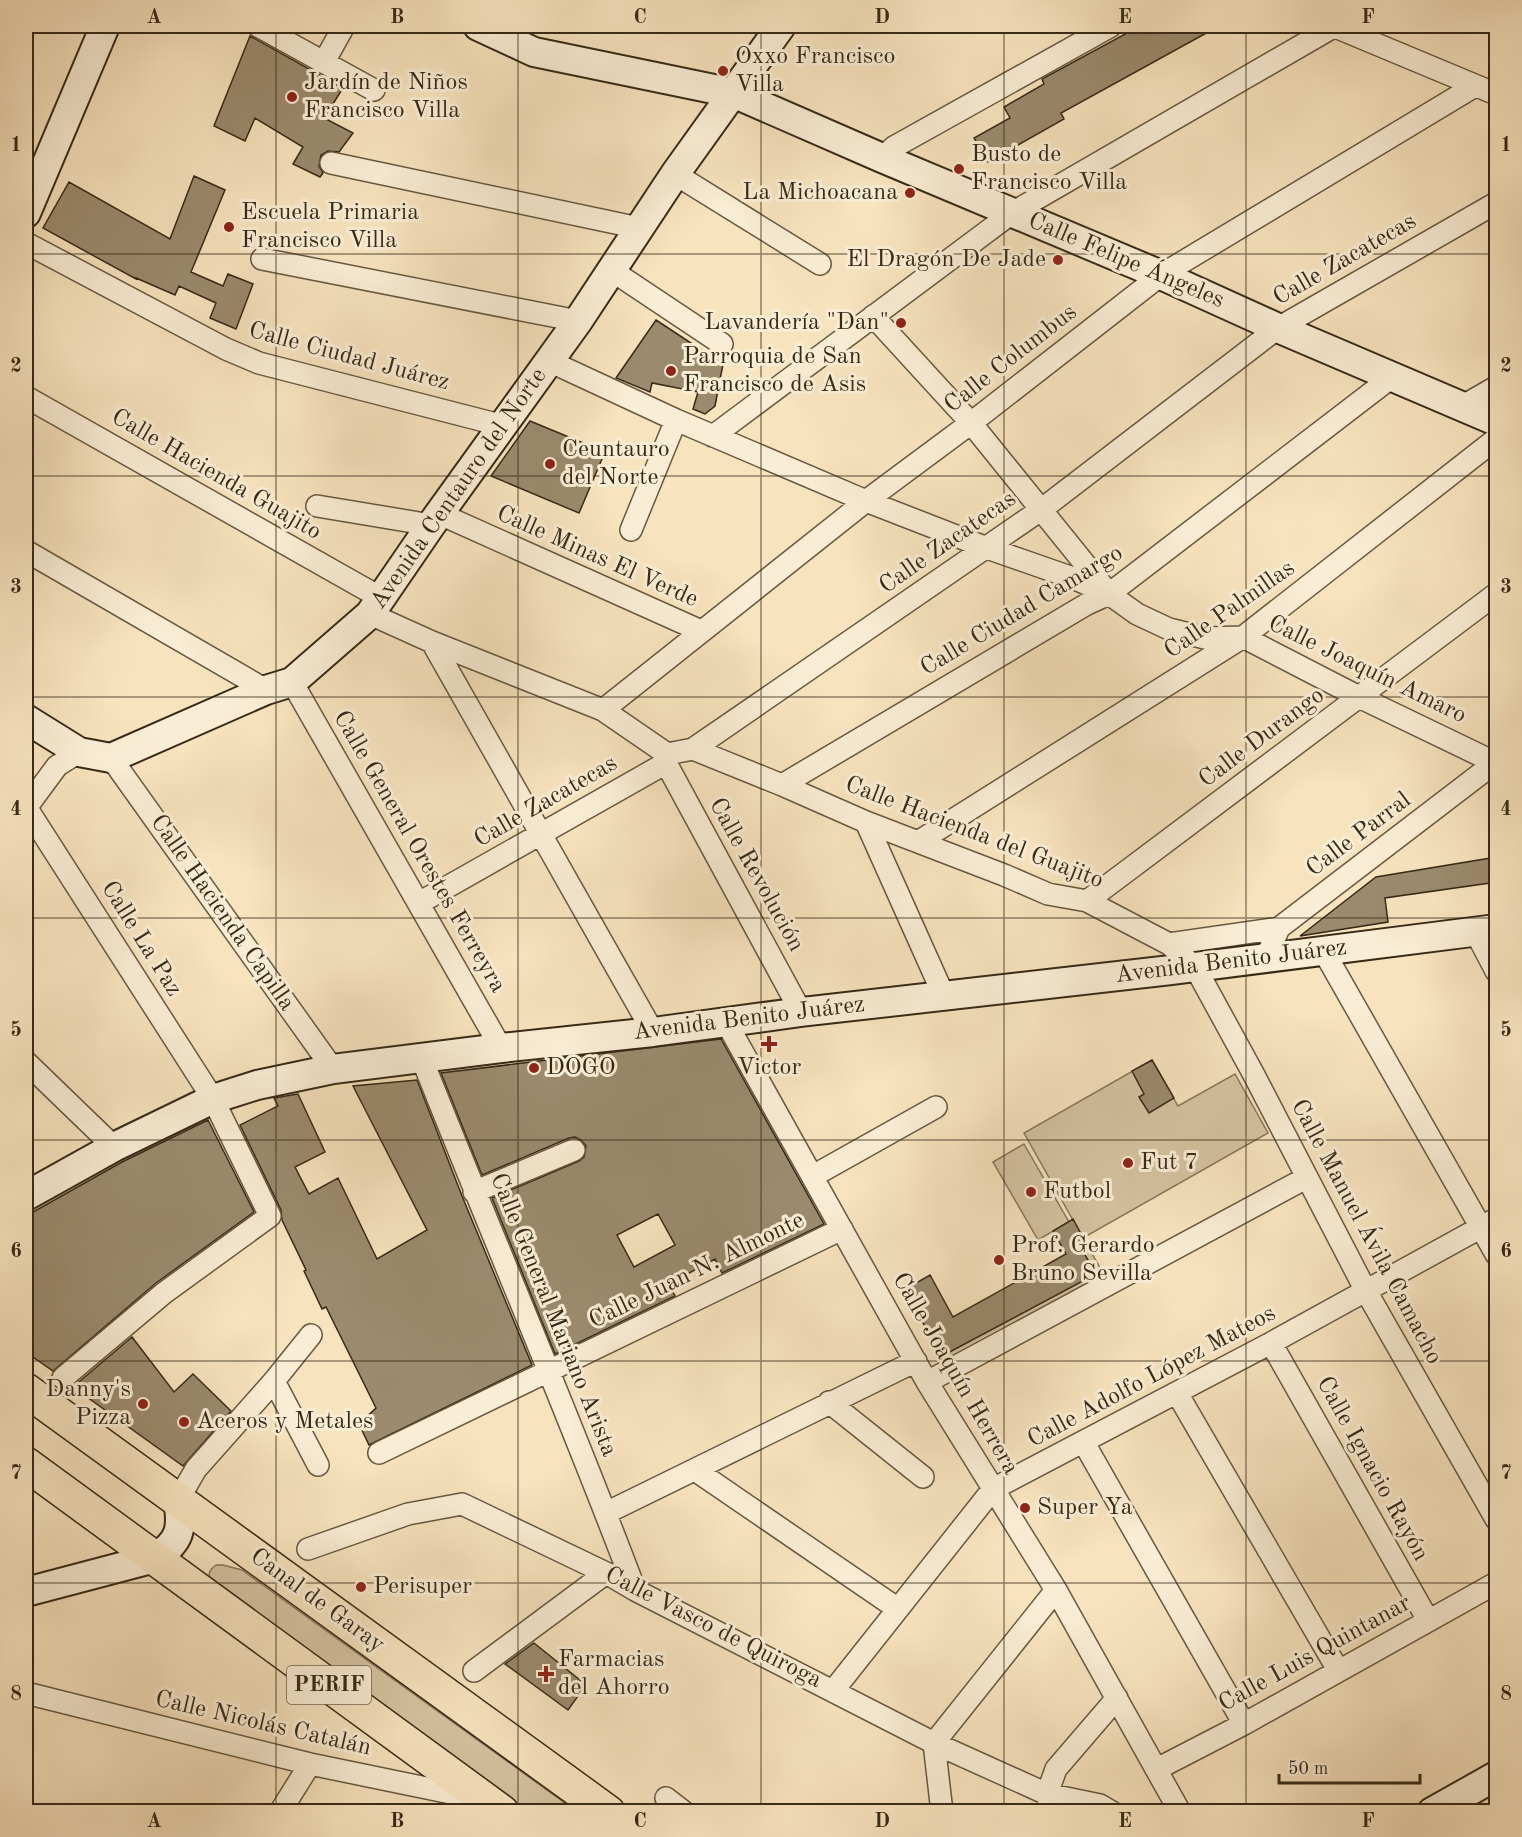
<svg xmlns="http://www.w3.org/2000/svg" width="1522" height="1837" viewBox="0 0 1522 1837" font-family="'Old Standard TT',serif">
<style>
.green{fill:#d6c3a2;stroke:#86765c;stroke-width:1.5}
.building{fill:#9b8a6e;stroke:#372917;stroke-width:1.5;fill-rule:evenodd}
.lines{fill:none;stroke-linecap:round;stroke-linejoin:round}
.street-casing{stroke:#675841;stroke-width:24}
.secondary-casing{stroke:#372917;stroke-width:32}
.primary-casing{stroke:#372917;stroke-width:36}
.street{stroke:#faedd5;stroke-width:21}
.secondary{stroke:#faedd5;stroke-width:28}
.primary{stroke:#f7e3be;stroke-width:33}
.grid{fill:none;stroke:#372917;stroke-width:1.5;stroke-opacity:0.55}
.poi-dot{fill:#8f2418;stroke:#faedd5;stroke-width:2}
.labels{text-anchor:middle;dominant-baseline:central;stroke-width:6;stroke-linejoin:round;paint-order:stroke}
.shield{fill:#faedd5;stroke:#726450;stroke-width:1.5}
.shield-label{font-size:22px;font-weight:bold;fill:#372917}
.poi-label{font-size:24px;fill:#372917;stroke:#faedd5;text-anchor:start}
.street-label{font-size:24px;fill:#372917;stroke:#faedd5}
.neatline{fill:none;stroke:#372917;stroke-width:2}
.grid-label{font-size:20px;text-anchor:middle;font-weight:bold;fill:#372917}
</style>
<rect width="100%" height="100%" fill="#f7e3be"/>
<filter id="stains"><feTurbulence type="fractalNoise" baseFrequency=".00333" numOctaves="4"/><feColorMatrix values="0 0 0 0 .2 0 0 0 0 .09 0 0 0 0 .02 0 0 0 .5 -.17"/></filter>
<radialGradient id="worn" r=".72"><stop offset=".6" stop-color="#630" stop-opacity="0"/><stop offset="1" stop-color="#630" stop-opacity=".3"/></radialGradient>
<!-- green -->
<path class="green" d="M1152,1060L1178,1106L1235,1074L1268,1133L1083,1238L1024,1133Z
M1024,1144L1069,1222L1038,1240L993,1162Z
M1086,1243L1107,1280L948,1367L942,1356L1095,1274L1080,1246Z
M216,1565H223L242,1570L576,1811H522L210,1582C208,1574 209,1570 216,1565Z"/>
<!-- building -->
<path class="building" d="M1140,26H1219L1061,113L1064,119L988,162L974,138L1010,118L1004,107L1044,84L1042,79Z
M250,36L343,88L324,118L353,133L339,152L328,151L321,155L319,166L323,173L320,177L293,164L303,147L255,118L245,141L214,126Z
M194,176L225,190L191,272L223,286L228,274L253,284L236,329L210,318L216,303L179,286L175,295L136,278V279L43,228L69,182L170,239Z
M656,320L723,364L715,406L705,414L693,409L698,392L652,383L650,392L616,378Z
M530,421L605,452L579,513L491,476Z
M1497,857V882L1385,898L1388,922L1300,936L1376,877Z
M721,1039L824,1224L722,1273L715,1259L669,1284L675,1296L555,1354L492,1198L579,1161L584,1157L586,1146L581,1140L575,1137L569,1138L482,1175L441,1073ZM658,1214L675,1245L634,1267L617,1235Z
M1152,1060L1174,1098L1149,1113L1139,1097L1144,1094L1132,1071Z
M417,1080L462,1196L532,1365L369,1445L359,1424L376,1408L326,1307L322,1309L304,1271L306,1270L282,1220L281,1210L240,1125L278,1106L274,1098L298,1094L325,1152L295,1167L309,1194L338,1178L377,1259L427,1230L353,1086Z
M208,1120L254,1212L156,1283L53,1371L26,1352V1216L122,1162Z
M1073,1219L1086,1243L1080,1246L1096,1274L942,1356L904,1290L930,1275L953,1317L1066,1254L1053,1231Z
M132,1337L174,1392L193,1374L231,1411L183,1466L73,1387Z
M534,1643L586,1685L568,1710L505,1664Z"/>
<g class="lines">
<!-- street casing -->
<g class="street-casing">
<path id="street" d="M258,26L374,90
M1333,26L1496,94
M324,62L344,26
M882,158L894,147L1111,26
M331,163L639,228
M675,174L820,264
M26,243L226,349L259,363L504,426
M262,259L578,321
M611,270L722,344
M873,316L971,423L1106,590
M549,361L676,420L866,501L987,548L1073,578L1109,594L1137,614L1169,629L1205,638L1243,637L1359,697L1496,763
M26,397L381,598
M1463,406L1496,387
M713,436L1012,213L1335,26
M317,506L431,525
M440,514L701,631
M631,530L676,420
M26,551L266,690
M370,614L432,642L603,710L667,754
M432,642L653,1032
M292,682L501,1048
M603,710L866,501L971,423L1161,275L1475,86
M693,749L782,785L866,822L1004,875L1048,894L1087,901L1169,944L1195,967L1254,1075L1366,1291L1496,1519
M111,758L333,1069
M666,763L801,1012
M782,785L1087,604L1109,594L1392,377
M26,807L213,1099L270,1216L164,1293L63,1378
M26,808L57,766L79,752
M866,822L944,996
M918,842L1243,637L1496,439
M1087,901L1496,594
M419,903L666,763L667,754L693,749L1042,509L1278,328L1496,203
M1475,931L1496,971
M1169,944L1279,928
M1323,950L1496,1254
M1266,958L1279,928L1496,762
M726,1022L927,1382L1056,1590L1180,1812
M422,1059C492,1236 568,1412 635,1590
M26,1062L114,1147
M813,1176L936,1107
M474,1192L574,1150
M1271,1343L1428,1620
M274,1381L318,1465
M927,1382L1306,1178
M1177,1393L1338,1670
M829,1402L923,1477
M1084,1443L1244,1724
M379,1453L842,1229
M695,1470L898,1609
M178,1500L196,1469L274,1381L311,1335
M606,1513L916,1361
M308,1549L408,1514L462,1504L606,1573L635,1590L934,1743L1047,1794L1100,1805L1112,1812
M474,1671L606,1573
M833,1691L993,1489L1271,1343L1496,1219
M26,1693L310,1764L475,1798
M1157,1769L1244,1724L1496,1583
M666,1798L684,1812
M280,1812L310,1764
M942,1812L934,1743L1056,1590
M1050,1812L1047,1794L1056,1769L1117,1698"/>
</g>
<!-- secondary casing -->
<g class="secondary-casing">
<path id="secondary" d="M478,26L534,52L733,93L882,158L1161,275L1278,328L1496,421
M26,213L105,26
M26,719L79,752L111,758L266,690L292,682L370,614L431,525L578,321L675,174L781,26
M26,1196L114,1147L213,1099L257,1085L333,1069L501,1048L653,1032L801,1012L1171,970L1496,929
M26,1592L155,1558C180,1542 183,1529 178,1500
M1432,1812L1496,1776"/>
</g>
<!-- primary casing -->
<g class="primary-casing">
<path id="primary" d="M26,1390L608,1812
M26,1464L502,1812"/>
</g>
<!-- street -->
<use href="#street" class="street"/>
<!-- secondary -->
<use href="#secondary" class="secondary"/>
<!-- primary -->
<use href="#primary" class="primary"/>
</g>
<!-- grid -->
<path class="grid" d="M276,26V1812M518,26V1812M761,26V1812M1004,26V1812M1246,26V1812M26,254H1496M26,476H1496M26,697H1496M26,918H1496M26,1140H1496M26,1361H1496M26,1583H1496"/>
<!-- markers -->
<g class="poi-dot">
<circle cx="723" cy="71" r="6"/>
<circle cx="292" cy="97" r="6"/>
<circle cx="959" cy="169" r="6"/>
<circle cx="910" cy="193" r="6"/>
<circle cx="229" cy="227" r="6"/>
<circle cx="1058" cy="260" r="6"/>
<circle cx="901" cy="323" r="6"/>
<circle cx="671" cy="371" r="6"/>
<circle cx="550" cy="464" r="6"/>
<path d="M766 1035h6v6h6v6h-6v6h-6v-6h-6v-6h6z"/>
<circle cx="534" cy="1068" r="6"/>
<circle cx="1128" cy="1163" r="6"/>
<circle cx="1031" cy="1192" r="6"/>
<circle cx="999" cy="1260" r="6"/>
<circle cx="143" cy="1404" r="6"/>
<circle cx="184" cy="1422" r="6"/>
<circle cx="1025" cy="1508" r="6"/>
<circle cx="361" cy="1587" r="6"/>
<path d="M543 1665h6v6h6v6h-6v6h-6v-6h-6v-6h6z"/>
</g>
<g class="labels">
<!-- shield labels -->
<rect class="shield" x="287" y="1666" width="84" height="38" rx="4.5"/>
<g class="shield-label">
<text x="329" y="1685">PERIF</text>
</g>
<!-- poi labels -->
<g class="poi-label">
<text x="735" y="57">Oxxo Francisco<tspan x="735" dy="28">Villa</tspan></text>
<text x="304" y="83">Jardín de Niños<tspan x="304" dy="28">Francisco Villa</tspan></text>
<text x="971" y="155">Busto de<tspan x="971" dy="28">Francisco Villa</tspan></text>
<text x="898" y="193" text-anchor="end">La Michoacana</text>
<text x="241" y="213">Escuela Primaria<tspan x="241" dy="28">Francisco Villa</tspan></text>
<text x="1046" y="260" text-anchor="end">El Dragón De Jade</text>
<text x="889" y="323" text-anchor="end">Lavandería "Dan"</text>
<text x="683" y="357">Parroquia de San<tspan x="683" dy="28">Francisco de Asis</tspan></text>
<text x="562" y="450">Ceuntauro<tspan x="562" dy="28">del Norte</tspan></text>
<text x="546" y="1068">DOGO</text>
<text x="769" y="1068" text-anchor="middle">Victor</text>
<text x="1140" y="1163">Fut 7</text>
<text x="1043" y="1192">Futbol</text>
<text x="1011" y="1246">Prof. Gerardo<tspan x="1011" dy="28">Bruno Sevilla</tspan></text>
<text x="131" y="1390" text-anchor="end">Danny's<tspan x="131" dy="28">Pizza</tspan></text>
<text x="196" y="1422">Aceros y Metales</text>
<text x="1037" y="1508">Super Ya</text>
<text x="373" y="1587">Perisuper</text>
<text x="558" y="1660">Farmacias<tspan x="558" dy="28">del Ahorro</tspan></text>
</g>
<!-- street labels -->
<g class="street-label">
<text transform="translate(1345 260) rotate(-30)">Calle Zacatecas</text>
<text transform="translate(1126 261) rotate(23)">Calle Felipe Ángeles</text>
<text transform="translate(349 357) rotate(15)">Calle Ciudad Juárez</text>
<text transform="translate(1011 359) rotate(-38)">Calle Columbus</text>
<text transform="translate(216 475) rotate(30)">Calle Hacienda Guajito</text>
<text transform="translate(459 489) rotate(-55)">Avenida Centauro del Norte</text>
<text transform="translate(948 543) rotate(-35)">Calle Zacatecas</text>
<text transform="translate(597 557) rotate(24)">Calle Minas El Verde</text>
<text transform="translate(1230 610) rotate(-35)">Calle Palmillas</text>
<text transform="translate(1022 611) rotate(-31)">Calle Ciudad Camargo</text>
<text transform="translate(1367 670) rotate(26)">Calle Joaquín Amaro</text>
<text transform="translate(1262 738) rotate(-37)">Calle Durango</text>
<text transform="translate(546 802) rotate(-30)">Calle Zacatecas</text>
<text transform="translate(974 833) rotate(21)">Calle Hacienda del Guajito</text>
<text transform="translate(1359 835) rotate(-37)">Calle Parral</text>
<text transform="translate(419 852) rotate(60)">Calle General Orestes Ferreyra</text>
<text transform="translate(756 875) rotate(61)">Calle Revolución</text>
<text transform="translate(222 913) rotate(55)">Calle Hacienda Capilla</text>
<text transform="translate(141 939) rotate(58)">Calle La Paz</text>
<text transform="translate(1231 962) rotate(-7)">Avenida Benito Juárez</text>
<text transform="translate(749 1019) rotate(-7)">Avenida Benito Juárez</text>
<text transform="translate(1366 1232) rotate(62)">Calle Manuel Ávila Camacho</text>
<text transform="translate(697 1271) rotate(-26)">Calle Juan N. Almonte</text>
<text transform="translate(553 1315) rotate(68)">Calle General Mariano Arista</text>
<text transform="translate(955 1374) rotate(60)">Calle Joaquín Herrera</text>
<text transform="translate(1152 1377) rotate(-28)">Calle Adolfo López Mateos</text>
<text transform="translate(1372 1469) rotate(61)">Calle Ignacio Rayón</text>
<text transform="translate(317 1601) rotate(36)">Canal de Garay</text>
<text transform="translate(713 1628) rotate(27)">Calle Vasco de Quiroga</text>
<text transform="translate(1315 1654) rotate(-29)">Calle Luis Quintanar</text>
<text transform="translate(263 1724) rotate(13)">Calle Nicolás Catalán</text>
</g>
</g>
<!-- margin -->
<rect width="1522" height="1837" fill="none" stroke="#f7e3be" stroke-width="66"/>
<!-- scale -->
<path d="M1279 1774v9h141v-9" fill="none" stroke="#372917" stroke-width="3"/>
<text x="1288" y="1774" font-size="18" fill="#372917" stroke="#faedd5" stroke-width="4.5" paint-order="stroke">50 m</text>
<rect x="33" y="33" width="1456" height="1771" class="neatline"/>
<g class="grid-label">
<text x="154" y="23">A</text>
<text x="397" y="23">B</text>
<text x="640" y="23">C</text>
<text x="882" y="23">D</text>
<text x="1125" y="23">E</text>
<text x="1368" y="23">F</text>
<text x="16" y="151">1</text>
<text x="1506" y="151">1</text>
<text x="16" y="372">2</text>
<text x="1506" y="372">2</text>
<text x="16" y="593">3</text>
<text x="1506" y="593">3</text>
<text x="16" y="815">4</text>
<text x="1506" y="815">4</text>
<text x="16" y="1036">5</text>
<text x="1506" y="1036">5</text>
<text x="16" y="1257">6</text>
<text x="1506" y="1257">6</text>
<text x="16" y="1479">7</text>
<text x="1506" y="1479">7</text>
<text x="16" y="1700">8</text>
<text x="1506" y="1700">8</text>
<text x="154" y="1827">A</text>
<text x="397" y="1827">B</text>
<text x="640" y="1827">C</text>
<text x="882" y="1827">D</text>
<text x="1125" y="1827">E</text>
<text x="1368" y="1827">F</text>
</g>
<rect width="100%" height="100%" filter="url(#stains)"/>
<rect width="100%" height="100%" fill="url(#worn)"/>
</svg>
